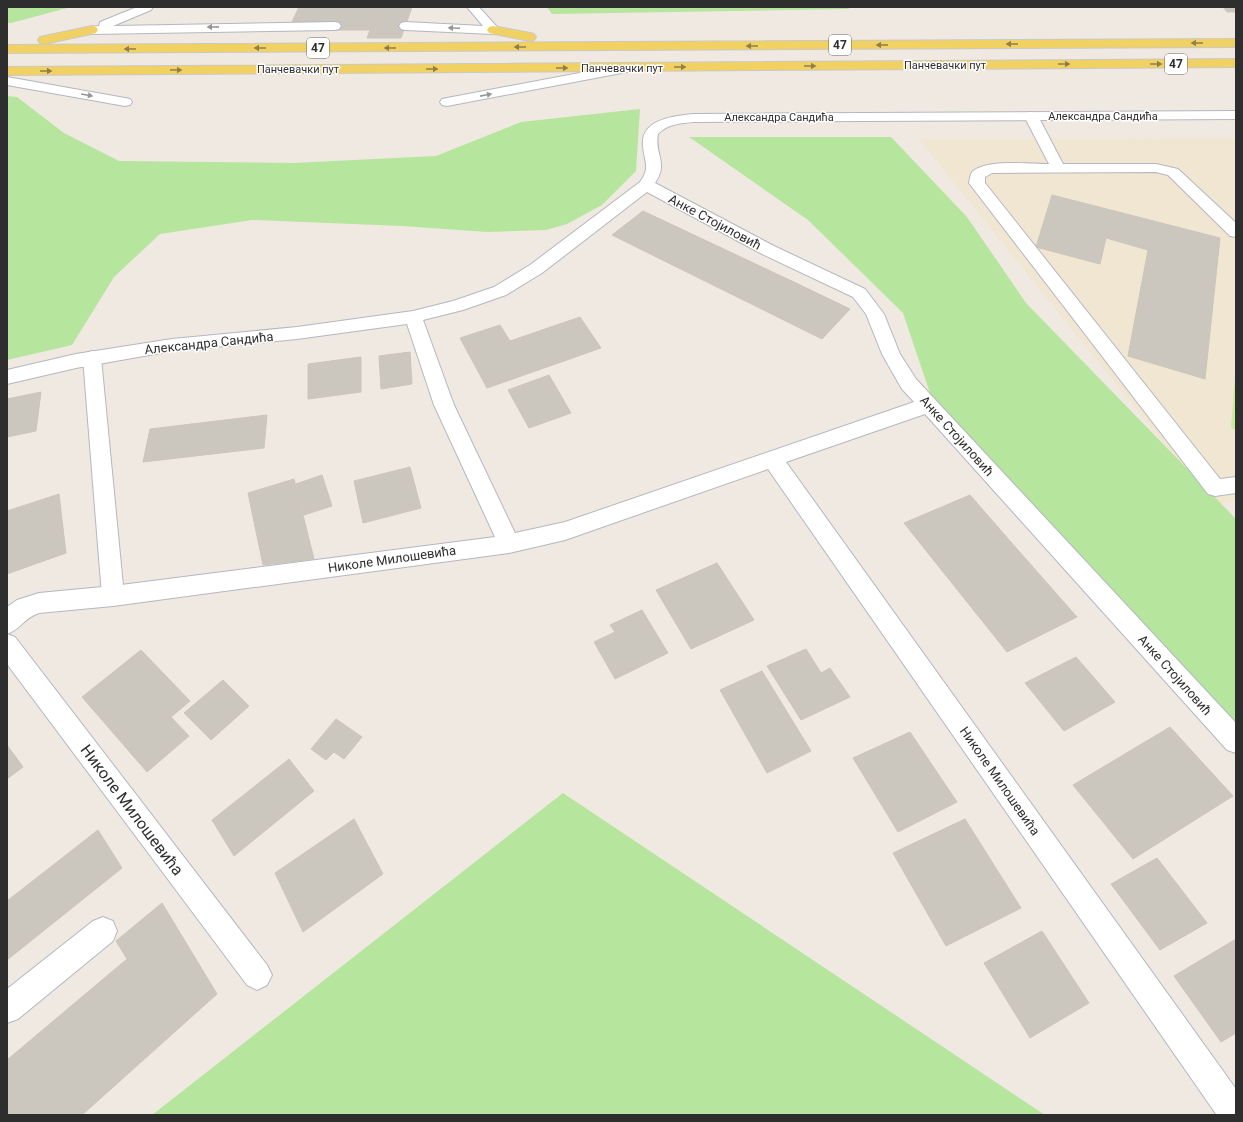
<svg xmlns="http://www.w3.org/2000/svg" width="1243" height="1122" viewBox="0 0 1243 1122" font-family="Roboto,sans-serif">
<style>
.education{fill:#f0e6d1}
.green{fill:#b6e59e}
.pitch{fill:#c9ec9a}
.building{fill:#cbc7bf;stroke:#cbc5ba}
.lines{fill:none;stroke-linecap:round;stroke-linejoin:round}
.lane-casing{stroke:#b4b7c1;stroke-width:2}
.street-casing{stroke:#b4b7c1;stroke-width:2}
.primary-casing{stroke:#c9c9c9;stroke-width:2}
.lane{fill:#fff;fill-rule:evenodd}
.street{fill:#fff;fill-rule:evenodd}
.primary{fill:#f2d163;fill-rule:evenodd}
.oneway{fill:#969696}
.oneway2{fill:#908048}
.labels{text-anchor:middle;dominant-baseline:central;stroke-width:3;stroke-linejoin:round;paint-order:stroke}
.far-street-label{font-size:11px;fill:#2e2e2e;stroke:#fff}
.shield{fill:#fff;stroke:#6d6d6d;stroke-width:1}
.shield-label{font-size:12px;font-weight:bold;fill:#2e2e2e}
.street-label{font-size:13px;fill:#2e2e2e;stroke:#fff}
.near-street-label{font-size:16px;fill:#2e2e2e;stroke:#fff}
</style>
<rect width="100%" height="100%" fill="#efe9e1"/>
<!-- education -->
<path class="education" d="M1236,138V501L1214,506L919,139Z"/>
<!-- green -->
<path class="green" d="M7,7H71L11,23H7Z
M547,7H852L848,9L552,14Z
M7,96L17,97L64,133L119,161L293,163L436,156L521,122L640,109L636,171L602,205L567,224L546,230L487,232L402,226L252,220L160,234L114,277L72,345L7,360Z
M689,137H891L967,217L1026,303L1236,519V728L932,399L903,313L808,220Z
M563,793L1045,1115H152Z"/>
<!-- pitch -->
<path class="pitch" d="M1236,362V430L1231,428Z"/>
<!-- building -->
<path class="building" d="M299,7H344L336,24H291Z
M344,7H379L370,30H334Z
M379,7H412L401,38H367Z
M1223,7H1236V12H1227Z
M1052,195L1220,238L1205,379L1128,356L1148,250L1106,238L1100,264L1036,247Z
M643,211L796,283L850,309L822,339L612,235Z
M580,317L601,348L487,388L460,338L500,325L510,341Z
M410,352L412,384L381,389L379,356Z
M361,357V392L308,399V364Z
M549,375L571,413L529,428L508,390Z
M41,392L36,431L7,437V399Z
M267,415L264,448L143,462L150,429Z
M410,467L421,508L363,523L354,481Z
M322,475L332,506L304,515L296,484Z
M294,479L314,559L263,565L248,493Z
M59,494L66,553L7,574V511Z
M970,495L1010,541L1077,617L1007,652L904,523Z
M717,563L754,620L691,649L656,590Z
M642,610L668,653L615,679L594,642L615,632L610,625Z
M806,649L821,673L830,668L850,697L801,720L767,666Z
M141,650L190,701L171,717L189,736L147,772L82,697Z
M1076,657L1115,702L1064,731L1025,683Z
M762,671L811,751L767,773L720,690Z
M223,680L249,706L211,740L184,713Z
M336,719L362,737L344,759L334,752L326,760L311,749Z
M1170,727L1233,796L1133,859L1073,785Z
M910,732L957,802L898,832L853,758Z
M7,745L23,767L7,779Z
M289,759L314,791L234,856L212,820Z
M354,819L383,874L303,932L275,873Z
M965,819L1021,908L946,946L893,853Z
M98,830L122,868L7,960V901Z
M1157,858L1207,923L1160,950L1111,884Z
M162,903L217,994L82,1115H7V1060L127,959L116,941Z
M1042,931L1089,1003L1030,1038L984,963Z
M1236,939V1033L1221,1042L1174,976Z"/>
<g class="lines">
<!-- lane casing -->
<g class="lane-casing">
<path id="lane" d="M137,7H153L151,10L113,26L335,22L339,23L341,26L339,29L335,30L92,34L88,33L86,30L88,27L99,26L100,22Z
M467,7H479L497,27L499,30L497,33L493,34L405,30L401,29L399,26L401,23L405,22L483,26Z
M627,64L632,65L634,68L632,71L447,106L442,105L440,102L442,99L447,98Z
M7,77L125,98L130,99L132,102L130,105L125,106L7,85Z
M1031,112L1036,113L1038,116L1063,164H1156L1178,169L1236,223V237L1230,236L1168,175L1156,172L992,173L985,177V183L1220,479L1236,477V493L1215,496L1208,494L969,183C970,179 970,174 973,171C989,159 1029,164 1049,164L1024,116L1026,113Z
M92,351L98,353L101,358L124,596L121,603L113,606L105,603L102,596L83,358L86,353Z
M103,917L113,921L117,931L113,941L18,1019L7,1023V989L93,921Z"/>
</g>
<!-- street casing -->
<g class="street-casing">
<path id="street" d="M1236,111V119L694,122C682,123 667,124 658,134C654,155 669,162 655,183L774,246L865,289L884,314L900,354L916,379L1236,723V753L1227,750L925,414L786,462L1236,1089V1115L1216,1114L768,469L565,540L509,553L113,606L39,613C25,617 20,630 7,634L15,637L267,965L272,975L267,985L257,990L247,985L7,664V607L17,600L39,593L113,586L495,537L434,405L407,324L297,339L172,351L76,368L7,384V370L76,354L172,339L297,327L413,311L453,301L494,287L530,265L640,182C651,167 644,162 643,146C640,119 674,116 694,114ZM647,192L762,254L853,297L866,314L882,354L891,370L902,389L914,402L565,522L515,533L454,405L423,320L463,310L506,295L542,273Z"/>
</g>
<!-- primary casing -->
<g class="primary-casing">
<path id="primary" d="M92,26L96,27L98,30L96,33L44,44L40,43L38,40L40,37Z
M493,26L530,33L534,34L536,37L534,40L530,41L489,33L487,30L489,27Z
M1236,39V47L7,53V45Z
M1236,59V67L7,75V67Z"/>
</g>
<!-- lane -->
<use href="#lane" class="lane"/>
<!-- street -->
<use href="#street" class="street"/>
<!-- primary -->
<use href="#primary" class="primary"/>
</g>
<!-- one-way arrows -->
<defs><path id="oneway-solid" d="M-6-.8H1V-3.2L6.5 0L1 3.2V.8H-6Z"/></defs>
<g class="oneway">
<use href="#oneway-solid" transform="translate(213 27) rotate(179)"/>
<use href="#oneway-solid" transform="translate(454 28) rotate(-178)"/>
<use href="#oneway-solid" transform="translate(87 95) rotate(10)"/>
<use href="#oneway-solid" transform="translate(486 95) rotate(-11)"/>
</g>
<g class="oneway2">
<use href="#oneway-solid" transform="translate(1197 43) rotate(180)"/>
<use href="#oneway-solid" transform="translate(1012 44) rotate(180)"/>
<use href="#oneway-solid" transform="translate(882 45) rotate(180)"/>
<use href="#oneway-solid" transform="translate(752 46) rotate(180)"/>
<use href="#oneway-solid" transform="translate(520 47) rotate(180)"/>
<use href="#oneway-solid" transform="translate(260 48) rotate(180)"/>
<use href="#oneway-solid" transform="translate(390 48) rotate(180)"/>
<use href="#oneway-solid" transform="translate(130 49) rotate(180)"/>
<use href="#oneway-solid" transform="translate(1064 64)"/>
<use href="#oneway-solid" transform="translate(1156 64)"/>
<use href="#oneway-solid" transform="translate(810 66)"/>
<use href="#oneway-solid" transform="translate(680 67)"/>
<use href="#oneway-solid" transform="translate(562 68)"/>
<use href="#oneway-solid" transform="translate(432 69)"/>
<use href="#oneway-solid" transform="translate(176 70)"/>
<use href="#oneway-solid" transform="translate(46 71)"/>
</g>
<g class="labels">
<!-- far-street labels -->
<g class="far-street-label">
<text x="945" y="65">Панчевачки пут</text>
<text x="622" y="68">Панчевачки пут</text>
<text x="298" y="69">Панчевачки пут</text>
<text x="1103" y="116">Александра Сандића</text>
<text x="779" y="117">Александра Сандића</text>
</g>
<!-- shield labels -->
<g class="shield">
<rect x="829" y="35" width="22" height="20" rx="3"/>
<rect x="307" y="38" width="22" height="20" rx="3"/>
<rect x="1165" y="54" width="22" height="20" rx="3"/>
</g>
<g class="shield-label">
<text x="840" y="45">47</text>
<text x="318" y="48">47</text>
<text x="1176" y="64">47</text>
</g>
<!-- street labels -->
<g class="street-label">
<text transform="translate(715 222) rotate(28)">Анке Стојиловић</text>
<text transform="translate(209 343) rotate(-6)">Александра Сандића</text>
<text transform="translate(957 436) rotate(48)">Анке Стојиловић</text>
<text transform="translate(392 559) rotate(-8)">Николе Милошевића</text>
<text transform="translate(1175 675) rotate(48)">Анке Стојиловић</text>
<text transform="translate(1000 781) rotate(55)">Николе Милошевића</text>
</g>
<!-- near-street labels -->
<g class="near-street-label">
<text transform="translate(132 810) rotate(53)">Николе Милошевића</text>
</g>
</g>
<!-- border -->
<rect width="1243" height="1122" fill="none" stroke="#2e2e2e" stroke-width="16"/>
</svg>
